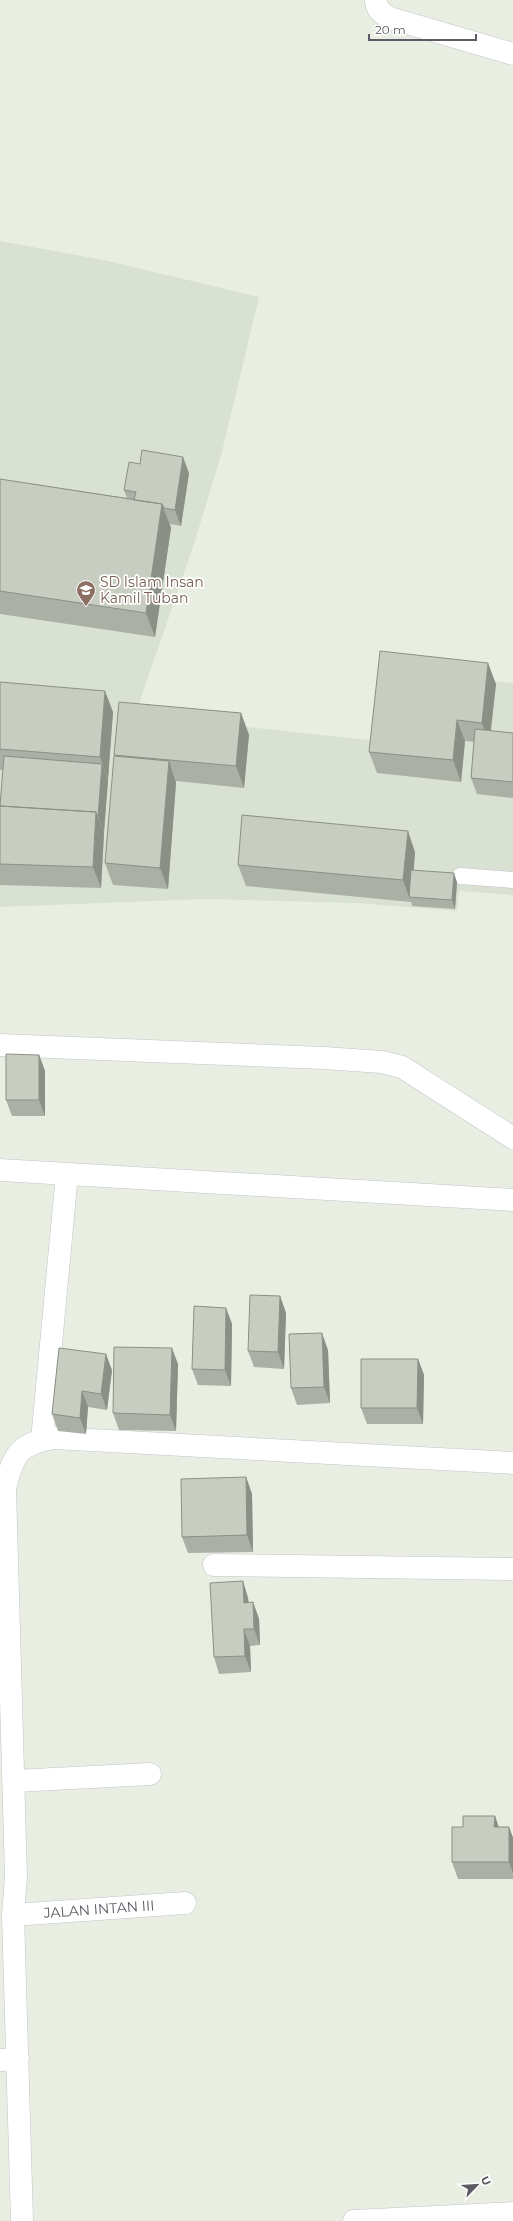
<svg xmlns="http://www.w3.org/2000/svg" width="513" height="2221" viewBox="0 0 513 2221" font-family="Montserrat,sans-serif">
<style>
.education{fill:#d9e1d3}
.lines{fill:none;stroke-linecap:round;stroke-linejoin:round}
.service-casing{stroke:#c5c1ca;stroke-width:17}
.minor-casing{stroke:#c5c1ca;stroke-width:23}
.service{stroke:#fff;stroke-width:16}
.minor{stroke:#fff;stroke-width:22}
.wall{fill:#abb0a6}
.shaded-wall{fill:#8b9087}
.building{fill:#c7cdc1;stroke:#8b9087}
.labels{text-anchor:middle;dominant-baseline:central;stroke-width:3.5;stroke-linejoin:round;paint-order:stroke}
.education-label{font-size:14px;fill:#785e54;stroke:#fff;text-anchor:start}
.street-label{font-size:14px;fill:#5e5b65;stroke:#fff}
</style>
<rect width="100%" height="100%" fill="#e8efe2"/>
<!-- education -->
<path class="education" d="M0,241L108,261L259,297L222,452L194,544L135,715L377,741L385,669L513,683V895L459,891L457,911L356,903L205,899L0,907Z"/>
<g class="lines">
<!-- service casing -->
<g class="service-casing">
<path id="service" d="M460,876L513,880"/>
</g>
<!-- minor casing -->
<g class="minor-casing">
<path id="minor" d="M376,0C376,9 382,14 390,18L513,54
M0,1045L324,1058L382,1062L402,1067L513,1138
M0,1170L513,1200
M42,1440L67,1174
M214,1565L513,1569
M14,1781L150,1774
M13,1915L185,1903
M0,2060L18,2059
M22,2221L13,1915L16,1877L5,1489C13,1455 18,1444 54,1438L513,1463
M354,2221L513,2213"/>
</g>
<!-- service -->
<use href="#service" class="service"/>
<!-- minor -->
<use href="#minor" class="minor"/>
</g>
<!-- wall -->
<path class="wall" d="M189,473L181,526L170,524L171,528L155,637L0,614V479L127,498L124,490Z
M0,682L113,712L108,779V780L104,832H103L104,833L101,888L0,885V806L3,770H0Z
M496,684L491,731L513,733V798L477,794L471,778L474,742L465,741L461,782L377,773L369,752Z
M241,713L249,735L244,788L176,781V783L168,889L113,885L105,863L115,756L114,755Z
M415,852L414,870L457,882L455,909L412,906L411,902L246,886L238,865Z
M39,1055L45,1071V1116H12L6,1100Z
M280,1296L286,1313L284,1369L254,1367L248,1351Z
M226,1308L232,1324L231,1386L198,1385L192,1369Z
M59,1348L112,1370L107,1410L88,1407L86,1434L58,1431L52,1414Z
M328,1350L330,1403L297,1405L291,1388Z
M418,1359L424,1375L423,1424H367L361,1408Z
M178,1364L176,1431L119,1430L113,1413Z
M246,1477L252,1494L253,1552L188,1553L182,1537Z
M243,1581L248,1598L249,1603L253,1602L259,1619L260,1645L250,1646L251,1672L219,1674L214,1657Z
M495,1816L499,1827H509L513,1838V1879H458L452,1862L463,1827Z"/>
<!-- shaded-wall -->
<path class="shaded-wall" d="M183,457L189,473L181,526L175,510Z
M162,504L171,528L155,637L146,613Z
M488,663L496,684L489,744L482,723Z
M105,691L113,712L108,779L100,757Z
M241,713L249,735L244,788L236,766Z
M457,720L465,741L461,782L453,760Z
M169,761L176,783L168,889L160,868Z
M102,764L108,780L104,832L98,816Z
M96,812L104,833L101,888L93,867Z
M408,831L415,852L411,897H409L403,880Z
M454,873L457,882L455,909L452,900Z
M39,1055L45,1071V1116L39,1100Z
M280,1296L286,1313L284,1369L278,1352Z
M226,1308L232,1324L231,1386L225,1370Z
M322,1333L328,1350L330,1403L324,1387Z
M172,1348L178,1364L176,1431L170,1415Z
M106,1354L112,1370L107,1410L101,1394Z
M418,1359L424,1375L423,1424L417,1408Z
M82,1391L88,1407L86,1434L80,1418Z
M246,1477L252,1494L253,1552L247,1535Z
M243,1581L248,1598L249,1619L244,1603Z
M253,1602L259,1619L260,1645L254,1629Z
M244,1629L250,1646L251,1672L245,1656Z
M495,1816L500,1832L494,1827Z
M509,1827L513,1838V1873L509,1862Z"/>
<!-- building -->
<path class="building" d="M142,450L183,457L175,510L164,508L162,504L134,500L136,492L124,490L129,462L140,464Z
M0,479L162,504L146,613L0,591Z
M380,651L488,663L482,723L457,720L453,760L369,752Z
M0,682L105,691L100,757L0,749Z
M119,702L241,713L236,766L114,755Z
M475,729L513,733V782L471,778Z
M4,756L102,764L98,816L97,815L96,812L0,806Z
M114,756L169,761L160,868L105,863Z
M0,806L96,812L93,867L0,864Z
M242,815L408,831L403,880L238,865Z
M411,870L454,873L452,900L409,897Z
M6,1054L39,1055V1100H6Z
M250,1295L280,1296L278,1352L248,1351Z
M194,1306L226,1308L225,1370L192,1369Z
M322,1333L324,1387L291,1388L289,1334Z
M114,1347L172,1348L170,1415L113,1413Z
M59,1348L106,1354L101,1394L82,1391L80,1418L52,1414Z
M361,1359H418L417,1408H361Z
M246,1477L247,1535L182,1537L181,1479Z
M243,1581L244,1603L253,1602L254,1629H244L245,1656L214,1657L210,1583Z
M463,1816H495L494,1827H509V1862H452V1827H463Z"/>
<!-- icons -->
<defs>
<g id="school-pin" transform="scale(1)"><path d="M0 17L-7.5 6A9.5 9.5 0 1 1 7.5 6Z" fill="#8d6e63" stroke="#fff"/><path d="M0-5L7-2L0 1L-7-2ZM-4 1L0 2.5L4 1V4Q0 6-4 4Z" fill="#fff"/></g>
</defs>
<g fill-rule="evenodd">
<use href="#school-pin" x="86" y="590"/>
</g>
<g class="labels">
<!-- education labels -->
<g class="education-label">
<text x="100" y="582">SD Islam Insan<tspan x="100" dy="16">Kamil Tuban</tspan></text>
</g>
<!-- street labels -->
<g class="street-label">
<text transform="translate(99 1909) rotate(-4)">JALAN INTAN III</text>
</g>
</g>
<!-- north arrow -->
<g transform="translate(477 2185) rotate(65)" stroke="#ffffff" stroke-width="3" paint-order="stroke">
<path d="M0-3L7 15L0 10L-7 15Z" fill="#5e5b65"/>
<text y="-6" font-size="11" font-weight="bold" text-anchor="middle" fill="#5e5b65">U</text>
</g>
<!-- scale -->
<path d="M369 34v6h107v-6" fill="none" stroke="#5e5b65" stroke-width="2"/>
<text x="375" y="34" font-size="12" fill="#5e5b65" stroke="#ffffff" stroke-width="3" paint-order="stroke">20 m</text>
</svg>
